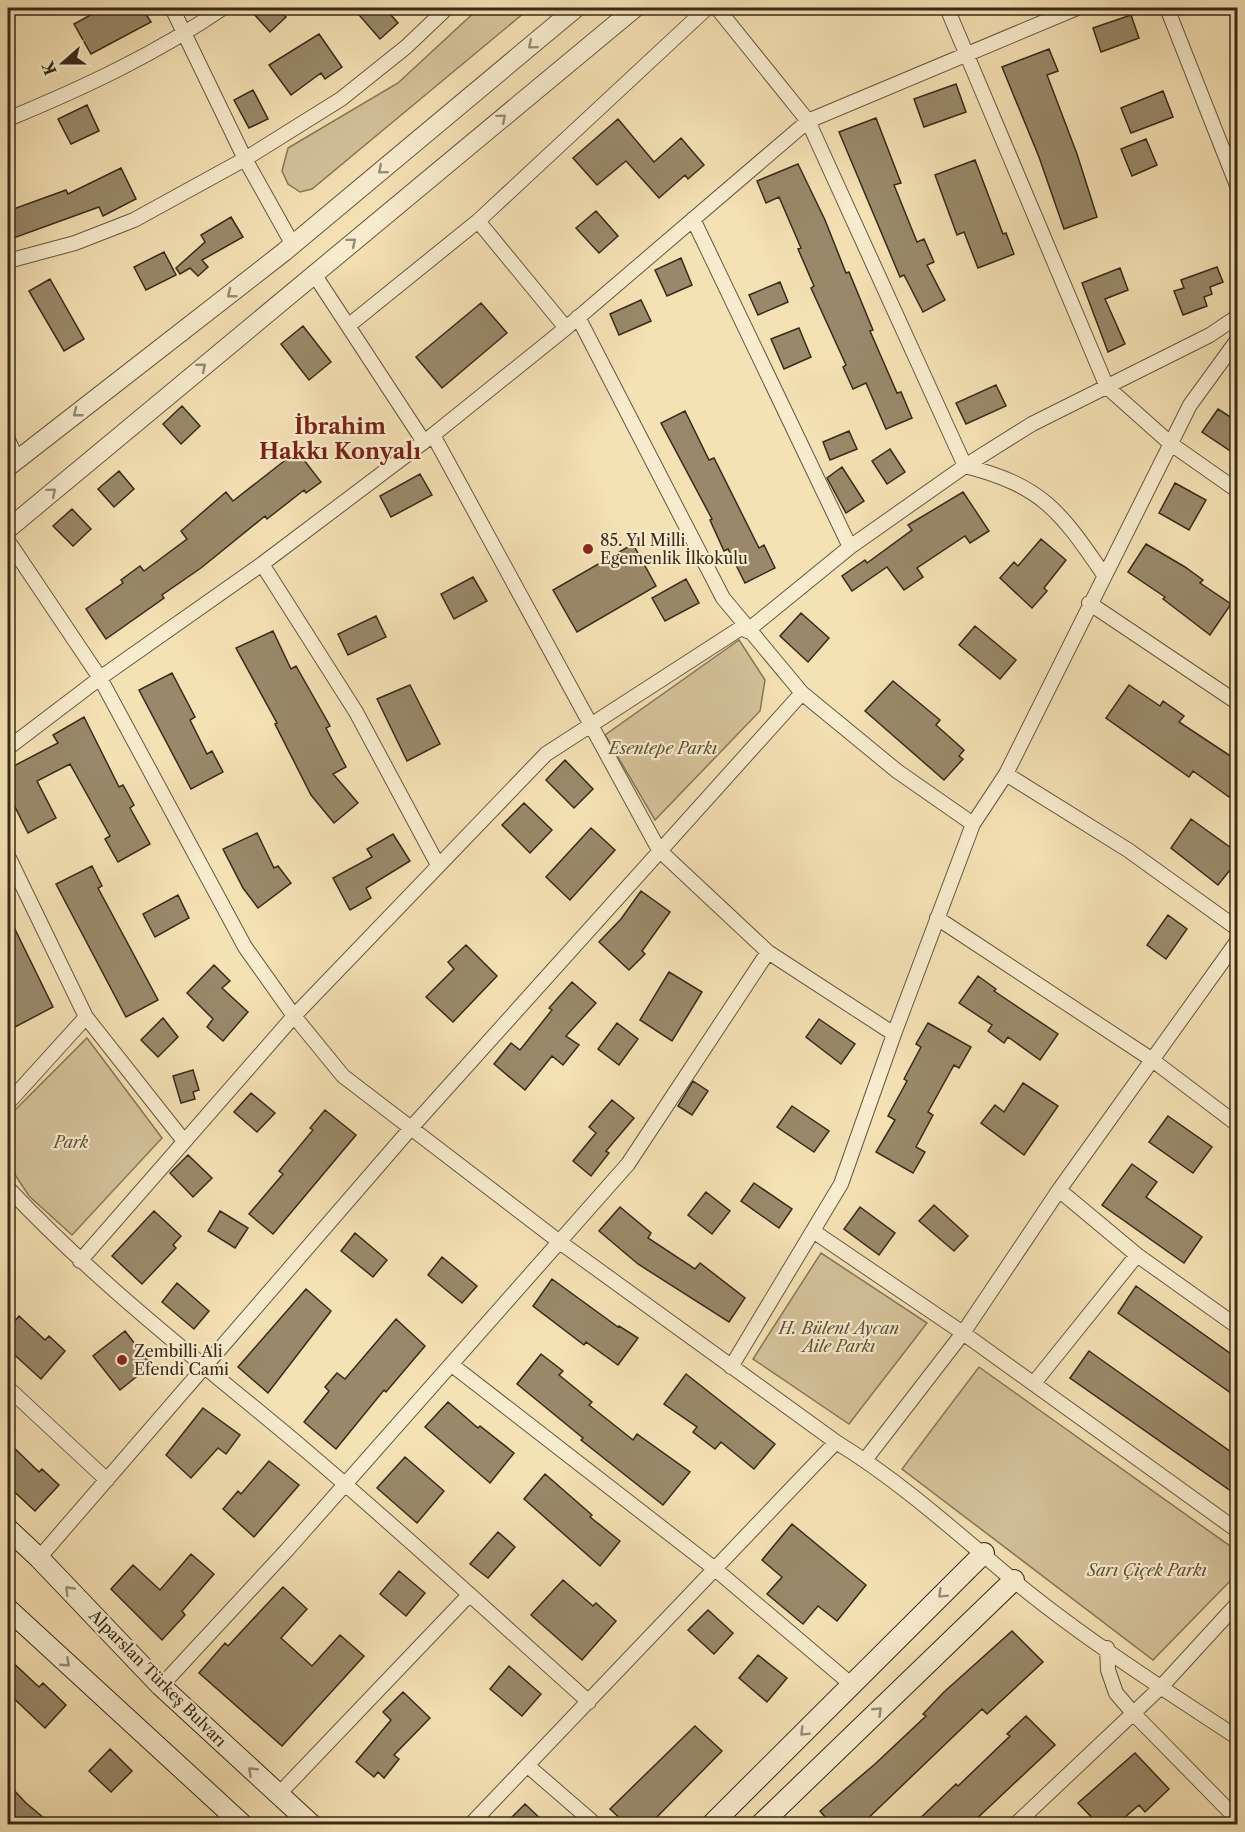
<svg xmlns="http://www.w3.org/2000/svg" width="1245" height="1832" viewBox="0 0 1245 1832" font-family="'Libre Caslon Text',serif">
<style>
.green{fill:#d4c29a;stroke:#86765a;stroke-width:1.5}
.building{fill:#99896a;stroke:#372a19;stroke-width:1.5}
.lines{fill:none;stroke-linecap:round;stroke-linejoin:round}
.minor-casing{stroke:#665840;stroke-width:16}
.tertiary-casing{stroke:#665840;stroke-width:20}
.secondary-casing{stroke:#372a19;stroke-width:22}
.minor{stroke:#f8ecce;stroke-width:14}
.tertiary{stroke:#f8ecce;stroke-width:18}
.secondary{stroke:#f8ecce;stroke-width:20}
.oneway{stroke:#988b74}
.poi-dot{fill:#8f2418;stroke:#f8ecce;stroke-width:2}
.labels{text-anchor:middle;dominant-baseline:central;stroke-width:4.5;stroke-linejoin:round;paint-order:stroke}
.poi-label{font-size:16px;fill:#372a19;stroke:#f8ecce;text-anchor:start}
.park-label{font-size:16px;font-style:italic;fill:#5e5039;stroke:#f8ecce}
.street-label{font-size:16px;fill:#372a19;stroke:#f8ecce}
.district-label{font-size:22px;font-weight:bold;fill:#7a1f14;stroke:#f8ecce}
</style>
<rect width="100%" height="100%" fill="#f4e1b4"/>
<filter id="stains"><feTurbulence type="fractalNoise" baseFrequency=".00333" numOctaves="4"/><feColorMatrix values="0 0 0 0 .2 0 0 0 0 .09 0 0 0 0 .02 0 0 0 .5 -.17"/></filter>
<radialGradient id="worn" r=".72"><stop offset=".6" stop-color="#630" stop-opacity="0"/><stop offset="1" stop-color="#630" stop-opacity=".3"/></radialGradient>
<!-- green -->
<path class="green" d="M479,8H530L312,189L300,192L288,184L282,171L288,148L398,83Z
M739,640L765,680L760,711L655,820L605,735Z
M87,1038L162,1138L72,1235L29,1196L8,1164V1117Z
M821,1253L927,1323L849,1424L753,1359Z
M979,1367L1237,1551V1574L1153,1660L902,1469Z"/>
<!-- building -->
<path class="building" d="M103,8H142L151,22L91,54L74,24Z
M262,8H278L286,17L270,32L254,14Z
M353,8H385L398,23L380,39Z
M1131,15L1139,38L1101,52L1093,28Z
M319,34L342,67L325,79L321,73L291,95L269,65Z
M1049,49L1058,71L1047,75L1077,154L1097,217L1064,229L1039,157L1002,67Z
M956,84L966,112L924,127L914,99Z
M253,90L268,119L249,128L234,100Z
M1163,91L1173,117L1131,133L1121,108Z
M87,105L99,131L71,144L58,119Z
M876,118L901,183L894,185L917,242L924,239L934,262L927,265L945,300L923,312L904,275L900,277L839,132Z
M618,119L654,162L681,138L704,165L688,179L685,175L659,198L626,161L597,185L573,158Z
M1146,139L1157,165L1132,176L1121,149Z
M975,160L1003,234L1006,233L1014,254L978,268L964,232L957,235L935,175Z
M798,164L825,220L846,273L849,272L873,330L870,331L897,393L901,392L912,418L886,429L866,383L853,389L843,367L846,365L811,288L814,286L798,249L801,248L779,197L766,203L757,181Z
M121,168L136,199L103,216L99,207L8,240V211L66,190L68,194Z
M596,211L618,236L599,253L576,228Z
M231,217L243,237L202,260L208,267L198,276L190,268L180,274L176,268L205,242L201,235Z
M164,252L176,275L146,290L134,267Z
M681,258L692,285L667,296L655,270Z
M1217,267L1223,282L1210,287L1212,294L1204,297L1207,306L1183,315L1174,291L1184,288L1181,280Z
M1120,268L1128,290L1105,299L1125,344L1108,352L1082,283Z
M50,279L84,339L64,351L29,291Z
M780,282L788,302L758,315L749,295Z
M641,300L651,321L619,335L610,314Z
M481,303L507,333L442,388L416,357Z
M303,326L331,362L309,380L281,344Z
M799,328L811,357L784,369L771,339Z
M996,385L1006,406L966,424L956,403Z
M182,406L200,426L181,444L163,424Z
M1218,409L1238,422V456L1202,432Z
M685,411L709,460L714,458L759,548L764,545L775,568L745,583L728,549L724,551L710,520L712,519L661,423Z
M849,431L857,449L830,460L823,442Z
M890,449L905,472L887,484L872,461Z
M297,451L321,482L306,493L304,490L267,519L265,516L201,568L162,595L164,598L106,639L86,609L123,583L121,580L140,566L144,571L187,539L181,531L226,492L233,501Z
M842,467L864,501L846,513L827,478Z
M119,471L134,489L114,507L98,489Z
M420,474L432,495L391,517L380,496Z
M1175,483L1206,500L1189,530L1159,513Z
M963,492L989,531L970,543L965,536L917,568L923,577L904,590L887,567L852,591L842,576L865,560L867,563L912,530L908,525Z
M72,509L91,529L73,546L53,526Z
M1041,539L1066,560L1044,588L1047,591L1032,608L1000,578L1014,562L1018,566Z
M633,544L656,586L577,632L553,590Z
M1146,544L1185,567L1203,580L1200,583L1231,604L1210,635L1163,599L1165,597L1128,572Z
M473,577L487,601L454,619L441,594Z
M686,579L699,603L665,621L652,598Z
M801,613L829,638L808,662L780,636Z
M376,616L386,637L348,655L338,634Z
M975,626L1016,660L1000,679L959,645Z
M273,631L291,669L296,666L330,726L326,728L346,767L333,774L358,803L334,823L311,795L275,724L277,723L236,648Z
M172,673L195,717L190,720L207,754L212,751L223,772L191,789L139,690Z
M893,681L940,720L936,725L964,750L959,756L963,759L944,780L865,711Z
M410,685L440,744L407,761L377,699Z
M1129,685L1160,706L1163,701L1184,716L1179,722L1238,761V784L1229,797L1193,771L1189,777L1106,718Z
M84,717L119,787L123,785L134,805L130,808L150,844L118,862L105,839L110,836L70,764L37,781L56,818L28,833L8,793V769L58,743L53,735Z
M565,760L593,789L574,808L546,780Z
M524,803L552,830L530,853L502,825Z
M1191,819L1238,853V860L1218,885L1171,848Z
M591,828L615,850L570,900L546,877Z
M257,833L274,868L278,866L291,883L258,908L243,888L223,849Z
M393,834L410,861L366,888L371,898L350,910L333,878L372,857L367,849Z
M92,866L102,886L98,888L158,1000L126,1017L56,884Z
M641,891L670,912L642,951L645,954L629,970L599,942L621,919Z
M178,895L189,918L155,937L143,914Z
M8,915L53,1007L15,1027L8,1013Z
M1168,915L1187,929L1166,959L1147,945Z
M466,945L497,976L453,1022L426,997L454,969L448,962Z
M214,965L230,981L222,988L248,1012L223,1041L207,1027L213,1019L187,993Z
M669,972L702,992L672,1041L640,1020Z
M978,976L996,989L994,991L1058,1034L1040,1060L1008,1037L1004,1043L988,1031L992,1025L959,1003Z
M572,982L596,1003L566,1036L579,1045L563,1065L552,1056L525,1090L494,1064L511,1043L520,1050L552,1010L549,1008Z
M163,1018L178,1037L158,1057L141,1040Z
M819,1019L855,1044L841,1064L806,1037Z
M617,1023L638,1039L619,1065L598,1049Z
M928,1023L971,1047L959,1068L954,1065L928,1112L933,1115L916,1147L925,1152L913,1173L876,1152L895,1120L888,1116L907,1081L904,1079L921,1047L916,1044Z
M193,1070L199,1090L193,1092L195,1099L181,1103L173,1076Z
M693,1081L708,1091L692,1115L678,1106Z
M1023,1083L1058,1106L1024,1155L981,1123L995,1105L1004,1112Z
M251,1093L275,1113L257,1132L234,1112Z
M612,1100L634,1118L606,1151L609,1153L591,1176L573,1161L596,1133L589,1127Z
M792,1106L829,1131L814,1152L777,1127Z
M325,1110L356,1135L273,1234L249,1214L283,1174L279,1171L313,1130L310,1128Z
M1168,1116L1212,1147L1193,1173L1149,1142Z
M188,1155L212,1178L193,1197L170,1173Z
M1132,1164L1157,1182L1146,1197L1202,1237L1184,1263L1102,1205Z
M754,1183L792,1209L779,1228L741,1201Z
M706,1192L730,1211L712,1234L688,1215Z
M934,1205L968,1236L954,1251L919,1221Z
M620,1207L651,1233L648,1238L695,1269L700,1263L745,1298L729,1322L638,1264L599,1231Z
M860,1207L895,1233L879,1255L844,1229Z
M154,1211L181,1236L173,1245L176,1248L142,1284L112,1256Z
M220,1211L248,1228L235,1248L208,1231Z
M355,1233L387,1260L373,1277L341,1251Z
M442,1257L477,1286L462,1303L428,1275Z
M552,1279L618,1327L619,1326L638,1338L618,1365L586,1342L584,1345L533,1306Z
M177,1283L209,1311L194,1329L162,1302Z
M1136,1286L1238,1359V1398L1118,1313Z
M306,1289L331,1311L268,1393L238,1367Z
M19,1316L45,1340L49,1336L65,1351L41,1379L8,1349V1329Z
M396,1319L425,1346L386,1392L384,1390L336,1449L304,1422L329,1391L325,1387L337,1373L345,1379Z
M125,1331L151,1365L120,1390L93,1356Z
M1089,1351L1238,1457V1496L1070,1378Z
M541,1354L563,1371L559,1375L592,1402L589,1405L633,1440L637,1434L690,1472L663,1505L581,1440L583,1438L517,1384Z
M686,1374L775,1444L754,1469L721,1442L715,1449L693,1432L697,1427L664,1404Z
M448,1402L478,1428L480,1426L514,1453L490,1483L425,1427Z
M203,1408L240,1435L226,1454L218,1448L191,1478L166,1455Z
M8,1442L39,1472L42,1469L59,1485L35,1511L8,1486Z
M405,1457L444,1491L417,1523L377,1488Z
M269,1461L299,1485L254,1537L223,1509L238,1491L241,1494Z
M545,1474L592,1515L590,1517L620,1541L600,1566L524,1499Z
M792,1524L866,1585L837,1621L818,1606L803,1624L767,1594L782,1577L762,1560Z
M498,1532L515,1547L488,1578L470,1564Z
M191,1554L214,1574L182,1611L185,1615L162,1640L111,1589L133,1565L160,1590Z
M399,1571L425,1593L406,1616L380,1594Z
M563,1580L593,1606L596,1603L616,1621L582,1660L531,1615Z
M283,1587L307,1609L281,1638L312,1666L340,1635L364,1656L282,1746L199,1673L225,1643L228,1646Z
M708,1610L733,1633L714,1654L688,1630Z
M1012,1631L1043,1662L987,1714L982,1709L862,1824H831L820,1811L875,1764L926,1716L923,1714L944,1692Z
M758,1655L787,1678L767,1702L739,1678Z
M8,1658L39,1687L43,1683L66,1705L45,1728L8,1693Z
M509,1666L541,1694L522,1716L490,1689Z
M403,1692L430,1718L394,1755L399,1759L384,1778L378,1772L374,1777L356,1762L391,1720L383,1712Z
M1026,1716L1055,1745L971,1824H914L956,1784L958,1786L1010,1736L1007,1734Z
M695,1726L722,1751L650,1824H626L610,1809Z
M110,1749L132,1771L111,1792L89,1771Z
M1135,1753L1169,1789L1145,1812L1139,1805L1117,1824H1098L1078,1803Z
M8,1784L26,1803L51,1824H8Z
M525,1804L546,1824H505Z"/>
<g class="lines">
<!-- minor casing -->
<g class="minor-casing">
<path id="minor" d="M172,8L245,159L293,245
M717,8L808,121L965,466C1043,486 1060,511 1104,575
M947,8L1107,387L1171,444L1238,491
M1167,8L1238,188
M8,119C83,88 156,54 223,8
M693,219L850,547
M478,221L566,328
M8,261L75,243L134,220L245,159L341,99L406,47L447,8
M314,274L424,442
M578,317L723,598L802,693L897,771L973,824
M348,326L478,221L707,8
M433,435L659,850L768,952L894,1034
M8,440L17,459
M8,541L100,678L245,947L294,1016L343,1076L561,1243L836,1442C900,1481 956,1532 1013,1580C1083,1638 1162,1688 1238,1738
M262,564L356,712L438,865
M1089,603L1238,703
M747,631L850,547L965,466L1032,424L1210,335L1238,316
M8,748L100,678L262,564L433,435L566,328L808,121L1077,8
M1006,774L1128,850L1238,929
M8,856L86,1017L184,1141
M937,918L1151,1059L1238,1125
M8,1103L86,1017
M8,1188C98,1284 203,1364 304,1449C401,1531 494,1617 589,1702
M1059,1190L1137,1255L1238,1327
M813,1231L963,1333L1238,1531
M80,1261L294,1016L546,754L744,626
M452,1365L715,1569L852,1685
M731,1367L841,1184L894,1034L973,824L1006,774L1190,405L1238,339
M1034,1383L1137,1255
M8,1388L107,1480
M865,1460L963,1333L1059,1190L1238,940
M39,1558L411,1128L802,693
M1107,1648L1108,1670L1116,1693L1133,1713L1238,1820
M161,1686L287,1550L628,1164L768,952
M528,1766L595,1824
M278,1795L469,1595
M471,1824L836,1442
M1016,1824L1161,1687L1238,1603"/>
</g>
<!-- tertiary casing -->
<g class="tertiary-casing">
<path id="tertiary" d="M8,467L284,252L576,8
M8,529L635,8"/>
</g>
<!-- secondary casing -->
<g class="secondary-casing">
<path id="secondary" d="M8,1529L39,1558L161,1686L311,1824
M8,1609L242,1824
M712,1824L984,1553
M761,1824L1014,1580"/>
</g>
<!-- minor -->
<use href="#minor" class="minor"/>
<!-- tertiary -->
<use href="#tertiary" class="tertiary"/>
<!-- secondary -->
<use href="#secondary" class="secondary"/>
</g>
<!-- one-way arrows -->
<defs><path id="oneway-chevron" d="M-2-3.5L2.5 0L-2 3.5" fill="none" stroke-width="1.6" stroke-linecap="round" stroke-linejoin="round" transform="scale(1.5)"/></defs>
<g class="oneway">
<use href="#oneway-chevron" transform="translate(532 45) rotate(140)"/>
<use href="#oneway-chevron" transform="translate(502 118) rotate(-40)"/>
<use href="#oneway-chevron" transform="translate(382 170) rotate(140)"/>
<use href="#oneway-chevron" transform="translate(352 242) rotate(-40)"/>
<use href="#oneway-chevron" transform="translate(231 294) rotate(142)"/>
<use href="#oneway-chevron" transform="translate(202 367) rotate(-40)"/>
<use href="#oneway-chevron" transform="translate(77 413) rotate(142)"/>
<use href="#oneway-chevron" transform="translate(52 492) rotate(-40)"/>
<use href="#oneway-chevron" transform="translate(69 1590) rotate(-134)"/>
<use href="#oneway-chevron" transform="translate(942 1594) rotate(135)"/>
<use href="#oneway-chevron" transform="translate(66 1663) rotate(43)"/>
<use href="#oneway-chevron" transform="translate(878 1711) rotate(-44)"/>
<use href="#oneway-chevron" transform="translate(804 1732) rotate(135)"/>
<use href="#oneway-chevron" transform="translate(252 1771) rotate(-137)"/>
</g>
<!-- markers -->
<g class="poi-dot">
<circle cx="588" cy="549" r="6"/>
<circle cx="122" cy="1360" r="6"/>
</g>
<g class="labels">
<!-- poi labels -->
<g class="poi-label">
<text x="600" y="540">85. Yıl Milli<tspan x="600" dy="18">Egemenlik İlkokulu</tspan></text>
<text x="134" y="1351">Zembilli Ali<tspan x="134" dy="18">Efendi Cami</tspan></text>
</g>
<!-- park labels -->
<g class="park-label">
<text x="663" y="748">Esentepe Parkı</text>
<text x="71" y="1142">Park</text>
<text x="839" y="1328">H. Bülent Aycan<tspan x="839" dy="18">Aile Parkı</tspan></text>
<text x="1147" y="1570">Sarı Çiçek Parkı</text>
</g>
<!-- street labels -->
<g class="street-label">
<text transform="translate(158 1678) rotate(45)">Alparslan Türkeş Bulvarı</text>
</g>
<!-- district labels -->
<g class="district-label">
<text x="340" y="426">İbrahim<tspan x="340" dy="25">Hakkı Konyalı</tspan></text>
</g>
</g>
<!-- margin -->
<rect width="1245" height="1832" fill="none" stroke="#f4e1b4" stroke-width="30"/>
<rect x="9" y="9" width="1227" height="1814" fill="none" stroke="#372a19" stroke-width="3"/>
<rect x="15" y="15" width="1215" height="1802" fill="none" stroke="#372a19" stroke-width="1.5"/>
<!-- north arrow -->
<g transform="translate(63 63) rotate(249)" stroke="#f8ecce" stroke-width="4.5" paint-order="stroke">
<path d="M0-4.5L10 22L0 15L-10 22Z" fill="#372a19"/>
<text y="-9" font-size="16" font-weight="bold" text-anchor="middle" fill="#372a19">K</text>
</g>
<rect width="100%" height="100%" filter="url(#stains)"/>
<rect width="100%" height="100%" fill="url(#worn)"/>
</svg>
